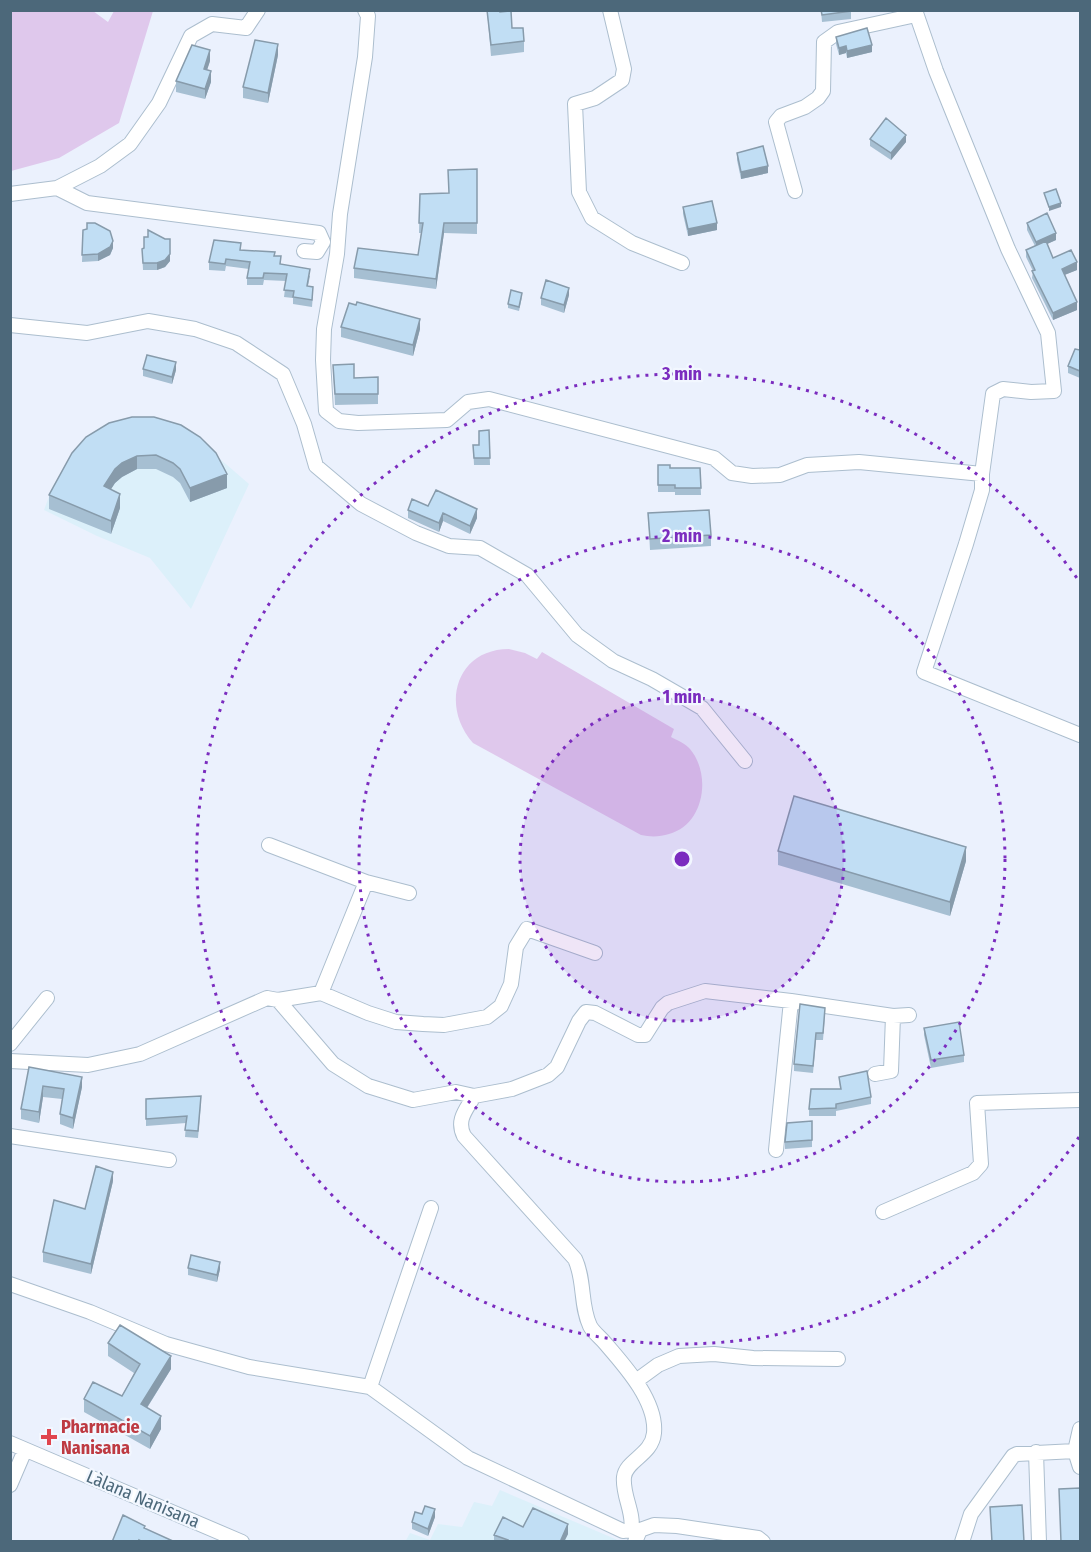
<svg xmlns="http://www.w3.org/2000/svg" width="1091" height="1552" viewBox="0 0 1091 1552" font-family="'Fira Sans Condensed',sans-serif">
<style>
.commercial{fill:#dcf0fa}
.green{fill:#dfc8ec}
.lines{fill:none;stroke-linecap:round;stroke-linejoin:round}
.minor-casing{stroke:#acbece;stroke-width:16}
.minor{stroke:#fff;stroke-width:14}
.wall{fill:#a6bfd2}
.shaded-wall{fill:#879bab}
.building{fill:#c1def4;stroke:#879bab;stroke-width:1.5}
.ring{fill:none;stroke:#7b2cbf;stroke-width:3;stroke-dasharray:3 6}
.health-dot{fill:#e0444e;stroke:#f2f7ff;stroke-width:2}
.labels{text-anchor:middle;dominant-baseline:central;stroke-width:4.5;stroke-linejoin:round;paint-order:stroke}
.health-label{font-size:18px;font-weight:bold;fill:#be3a42;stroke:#f2f7ff;text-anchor:start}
.street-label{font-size:18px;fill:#4c687a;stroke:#f2f7ff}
.centre{fill:#7b2cbf;stroke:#f2f7ff;stroke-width:3}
.ring-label{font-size:18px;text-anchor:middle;font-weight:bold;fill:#7b2cbf;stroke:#f2f7ff;stroke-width:4.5;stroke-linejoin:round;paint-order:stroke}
</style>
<rect width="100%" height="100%" fill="#ebf1fd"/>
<!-- commercial -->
<path class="commercial" d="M156,417L205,446L249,484L191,609L150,558L97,536L44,510L53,486L81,443L122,419Z
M500,1490L620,1541L405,1542L410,1533L430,1540L438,1524L462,1527L474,1502L492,1506Z"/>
<!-- green -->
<path class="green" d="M11,10L93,11L108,22L114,11H153L119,123L59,158L11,171Z
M509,649L525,653L537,659L542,652L674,729L671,737C677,740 686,744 690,749C712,775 704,825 669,834C660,837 650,837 641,835L473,743C440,706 456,649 509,649Z"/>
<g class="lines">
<!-- minor casing -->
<g class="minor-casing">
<path id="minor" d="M365,10L368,16L365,57L340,214L337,254L324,329L323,360L326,411L339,421L358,423L447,420L468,402L489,399L714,458L732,473L752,476L780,475L807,465L859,462L982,474L993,394L1003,389L1031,392L1054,391L1048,333L1008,249L936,71L915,10
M610,10L624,69L622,80L595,98L575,104L579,192L592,218L632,243L682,263
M57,188L100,166L130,144L159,103L191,36L212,24L246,28L258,10
M795,191L776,122L781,116L805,107L818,98L823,91L824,42L838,32L916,15
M10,194L57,188L87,203L319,233L323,242L317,252L304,251
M10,325L87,333L148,321L195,329L236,343L283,374L304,424L316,466L361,504L416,533L449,546L480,548L527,575L577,635L613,661L652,679L702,708L745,761
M982,474V490L966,544L924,672L1080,735
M269,845L366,882L409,893
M321,993L366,882
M278,1000L333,1064L368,1086L413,1100L456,1092L474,1096L512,1089L548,1075L557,1067L579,1021L586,1012L595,1013L638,1035H645L662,1008L668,1003L705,991L791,1001L776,1150
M791,1001L893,1016L909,1015
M10,1044L47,998
M10,1061L88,1065L140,1054L267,998L278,1000L321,993L368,1013L396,1022L423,1024L444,1025L487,1017L501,1006L511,984L516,947L527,929L595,953
M875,1074L891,1071L893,1016
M10,1136L169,1160
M883,1212L973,1173L981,1164L977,1103L1080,1100
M10,1284L90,1312L166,1344L249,1367L370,1387L468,1458L623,1531L631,1530C635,1514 622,1495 624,1477C626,1460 652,1455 654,1433C657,1401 624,1365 605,1343C600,1337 593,1332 590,1326C580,1305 585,1280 575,1259L464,1136C456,1120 466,1110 474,1096
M636,1381L658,1365L679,1356L714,1354L753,1358L838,1359
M370,1387L431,1208
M1080,1429L1075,1451L1080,1467
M10,1443L242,1542
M1036,1452L1039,1542
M10,1485L25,1450
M635,1542L640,1530L654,1525L677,1526L758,1538L763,1542
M962,1542L971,1514L1013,1456L1017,1454L1075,1451"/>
</g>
<!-- minor -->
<use href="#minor" class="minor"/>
</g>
<!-- wall -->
<path class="wall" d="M487,10L500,12L512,28L524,41V52L491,56Z
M821,10H851V19L822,22Z
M836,37L872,52L847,58L846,53L839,55L836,44Z
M278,55L268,103L243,98V87Z
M210,61L207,70L211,82L205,99L176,92V81Z
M870,139L906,142L891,160L870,146Z
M737,153L768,173L741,179L737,160Z
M477,169V234L444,233L436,289L354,278V268L418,255L421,233H419L420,194L449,193Z
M683,207L717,230L688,236L683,214Z
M1027,223L1056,240L1047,244L1053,258L1077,270L1064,275L1077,310L1053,320L1032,278L1033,271L1026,257V250L1035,246L1027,230Z
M83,230L113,248L110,255L98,261L82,262Z
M142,249L170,261L165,267L157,270H143Z
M241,251L274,256L281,264L310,276L308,286L313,294L312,307L293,304V298L284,297L286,281L264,280L263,285H247V278L249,269L226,266L225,271L209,270V262Z
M569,295L564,313L541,305V298Z
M522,297L519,311L508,308V304Z
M341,327L420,329L413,356L341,337Z
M1080,350V378L1068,373V366Z
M333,365L354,378L378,377V404L335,405Z
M143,369L176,370L172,384L143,376Z
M109,423L227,488L190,502L180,483L173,477L156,469H137L122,477L115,483L111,489L120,508L111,534L49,509V495Z
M489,430L490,465H474L473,445H479Z
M658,465L670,468H700L701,495H675V492H658Z
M428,506L477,518L470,534L443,521L439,532L408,518V510Z
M648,513L711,535V546L650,550Z
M778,851L966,861L950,916L778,865Z
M825,1015L823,1040H816L813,1073L794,1071V1064Z
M924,1028L964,1055V1062L931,1068L924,1035Z
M29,1067L82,1087L73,1129L60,1124V1114L62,1099L43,1097L39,1123L21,1119V1109Z
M839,1077L871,1097V1104L836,1111V1116H809V1109L840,1089Z
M146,1099L201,1103L198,1138L185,1137L186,1123L146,1126Z
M812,1121V1147L785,1149V1142Z
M113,1181L91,1274L43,1262V1252Z
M188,1268L220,1269L217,1282L188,1275Z
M108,1343L171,1369L147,1408L161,1429L150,1449L84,1412V1399L122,1396L134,1373L108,1356Z
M422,1514L435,1517L428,1536L412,1529V1522Z
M523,1527L568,1534L564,1542H494V1535Z"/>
<!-- shaded-wall -->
<path class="shaded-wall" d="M278,44V55L268,103V93Z
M872,45V52L847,58V51Z
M846,46V53L839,55V48Z
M210,50V61L204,79V69Z
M211,71V82L205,99V89Z
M906,135V142L891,160V153Z
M768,166V173L741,179V172Z
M1061,203V207L1049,211V207Z
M444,223V233L436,289V279Z
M717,223V230L688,236V229Z
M1056,233V240L1036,249V242Z
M113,241V248L110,255L98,261V254Z
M170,254V261L165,267L157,270V263Z
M1077,262V270L1062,276V269Z
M569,288V295L564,313V305Z
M1077,302V310L1053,320V313Z
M420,319V329L413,356V345Z
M176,362V370L172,384V377Z
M137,456V469L122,477L115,483L104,500V486L115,469L122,463Z
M227,474V488L190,502V488Z
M120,494V508L111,534V521Z
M477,509V518L470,534V526Z
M443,513V521L439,532V523Z
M966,847V861L950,916V902Z
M82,1077V1087L73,1129V1118Z
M43,1086V1097L39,1123V1112Z
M113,1172V1181L91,1274V1264Z
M220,1262V1269L217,1282V1275Z
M171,1356V1369L141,1417V1404Z
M161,1416V1429L150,1449V1436Z
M435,1509V1517L428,1536V1529Z
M568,1524V1534L564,1542H560Z"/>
<!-- building -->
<path class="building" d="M487,10H500V12L511,11L512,28H523L524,41L491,45Z
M821,10H851V11L822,15Z
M867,28L872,45L847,51L846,46L839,48L836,37Z
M255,40L278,44L268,93L243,87Z
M192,45L210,50L204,69L211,71L205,89L176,81Z
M886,118L906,135L891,153L870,139Z
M763,146L768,166L741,172L737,153Z
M477,169V223H444L436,279L354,268L358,248L418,255L423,223H419L420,194L449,193L448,170Z
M1056,189L1061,203L1049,207L1044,193Z
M712,201L717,223L688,229L683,207Z
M1047,213L1056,233L1036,242L1027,223Z
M87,223H95L110,231L113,241L110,247L98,254L82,255L83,230L87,229Z
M148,230L165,239H170V254L165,260L157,263H143L142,249L144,248V237H148Z
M214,240L241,243L240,250L275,252L274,256H281L280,264L310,269L307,286L313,287L312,300L293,297L294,291L284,290L287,274L264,273L263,278H247L250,262L226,259L225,264L209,262Z
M1046,241L1053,258L1071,250L1077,262L1062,269L1077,302L1053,313L1032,271L1035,270L1026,250Z
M546,280L569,288L564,305L541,298Z
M511,290L522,293L519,307L508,304Z
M357,302L420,319L413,345L341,327L349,303L356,305Z
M1075,349L1080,350V371L1068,366Z
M147,355L176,362L172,377L143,369Z
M354,364V378L378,377V394H335L333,365Z
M132,417H154L181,425L200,437L216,453L227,474L190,488L180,469L173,463L156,455L137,456L122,463L115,469L104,486L120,494L111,521L49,495L72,453L86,437L109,423Z
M489,430L490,458H474L473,445H479V431Z
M658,465H670V468H700L701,488H675V485H658Z
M436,490L477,509L470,526L443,513L439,523L408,510L412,499L428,506Z
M709,510L711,535L650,539L648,513Z
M794,796L966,847L950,902L778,851Z
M800,1004L825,1008L823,1033H816L813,1066L794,1064Z
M959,1022L964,1055L931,1060L924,1028Z
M29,1067L82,1077L73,1118L60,1114L64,1089L43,1086L39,1112L21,1109Z
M867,1071L871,1097L836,1104V1108L809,1109L811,1089H841L839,1077Z
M201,1096L198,1131L185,1130L187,1116L146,1119V1099Z
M812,1121V1140L785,1142L787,1123Z
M96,1166L113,1172L91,1264L43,1252L54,1200L85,1209Z
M191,1255L220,1262L217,1275L188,1268Z
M120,1325L171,1356L141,1404L161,1416L150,1436L84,1399L93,1382L122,1396L140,1364L108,1343Z
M1080,1488V1542H1061L1059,1489Z
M1022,1505L1024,1542H992L990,1507Z
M425,1506L435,1509L428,1529L412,1522L415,1512L422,1514Z
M533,1508L568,1524L560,1542H507L508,1540L494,1535L503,1517L523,1527Z
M123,1515L145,1526L144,1528L175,1542H143L139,1540V1542H112Z"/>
<!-- distance rings -->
<circle cx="682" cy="859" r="162" fill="#7b2cbf" fill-opacity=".12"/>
<g class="ring">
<circle cx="682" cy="859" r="162"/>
<circle cx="682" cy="859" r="323"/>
<path d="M1079 1137A485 485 0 1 1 1079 581"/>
</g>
<!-- markers -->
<path class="health-dot" d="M46 1428h6v6h6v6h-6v6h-6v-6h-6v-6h6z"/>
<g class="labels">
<!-- health labels -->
<g class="health-label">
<text x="61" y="1427">Pharmacie<tspan x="61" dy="21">Nanisana</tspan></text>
</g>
<!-- street labels -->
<g class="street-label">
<text transform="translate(143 1499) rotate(23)">Làlana Nanisana</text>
</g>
</g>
<circle cx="682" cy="859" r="9" class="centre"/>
<g class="ring-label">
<text x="682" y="380">3 min</text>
<text x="682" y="542">2 min</text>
<text x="682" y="703">1 min</text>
</g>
<!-- border -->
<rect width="1091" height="1552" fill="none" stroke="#4c687a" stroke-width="24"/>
</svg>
